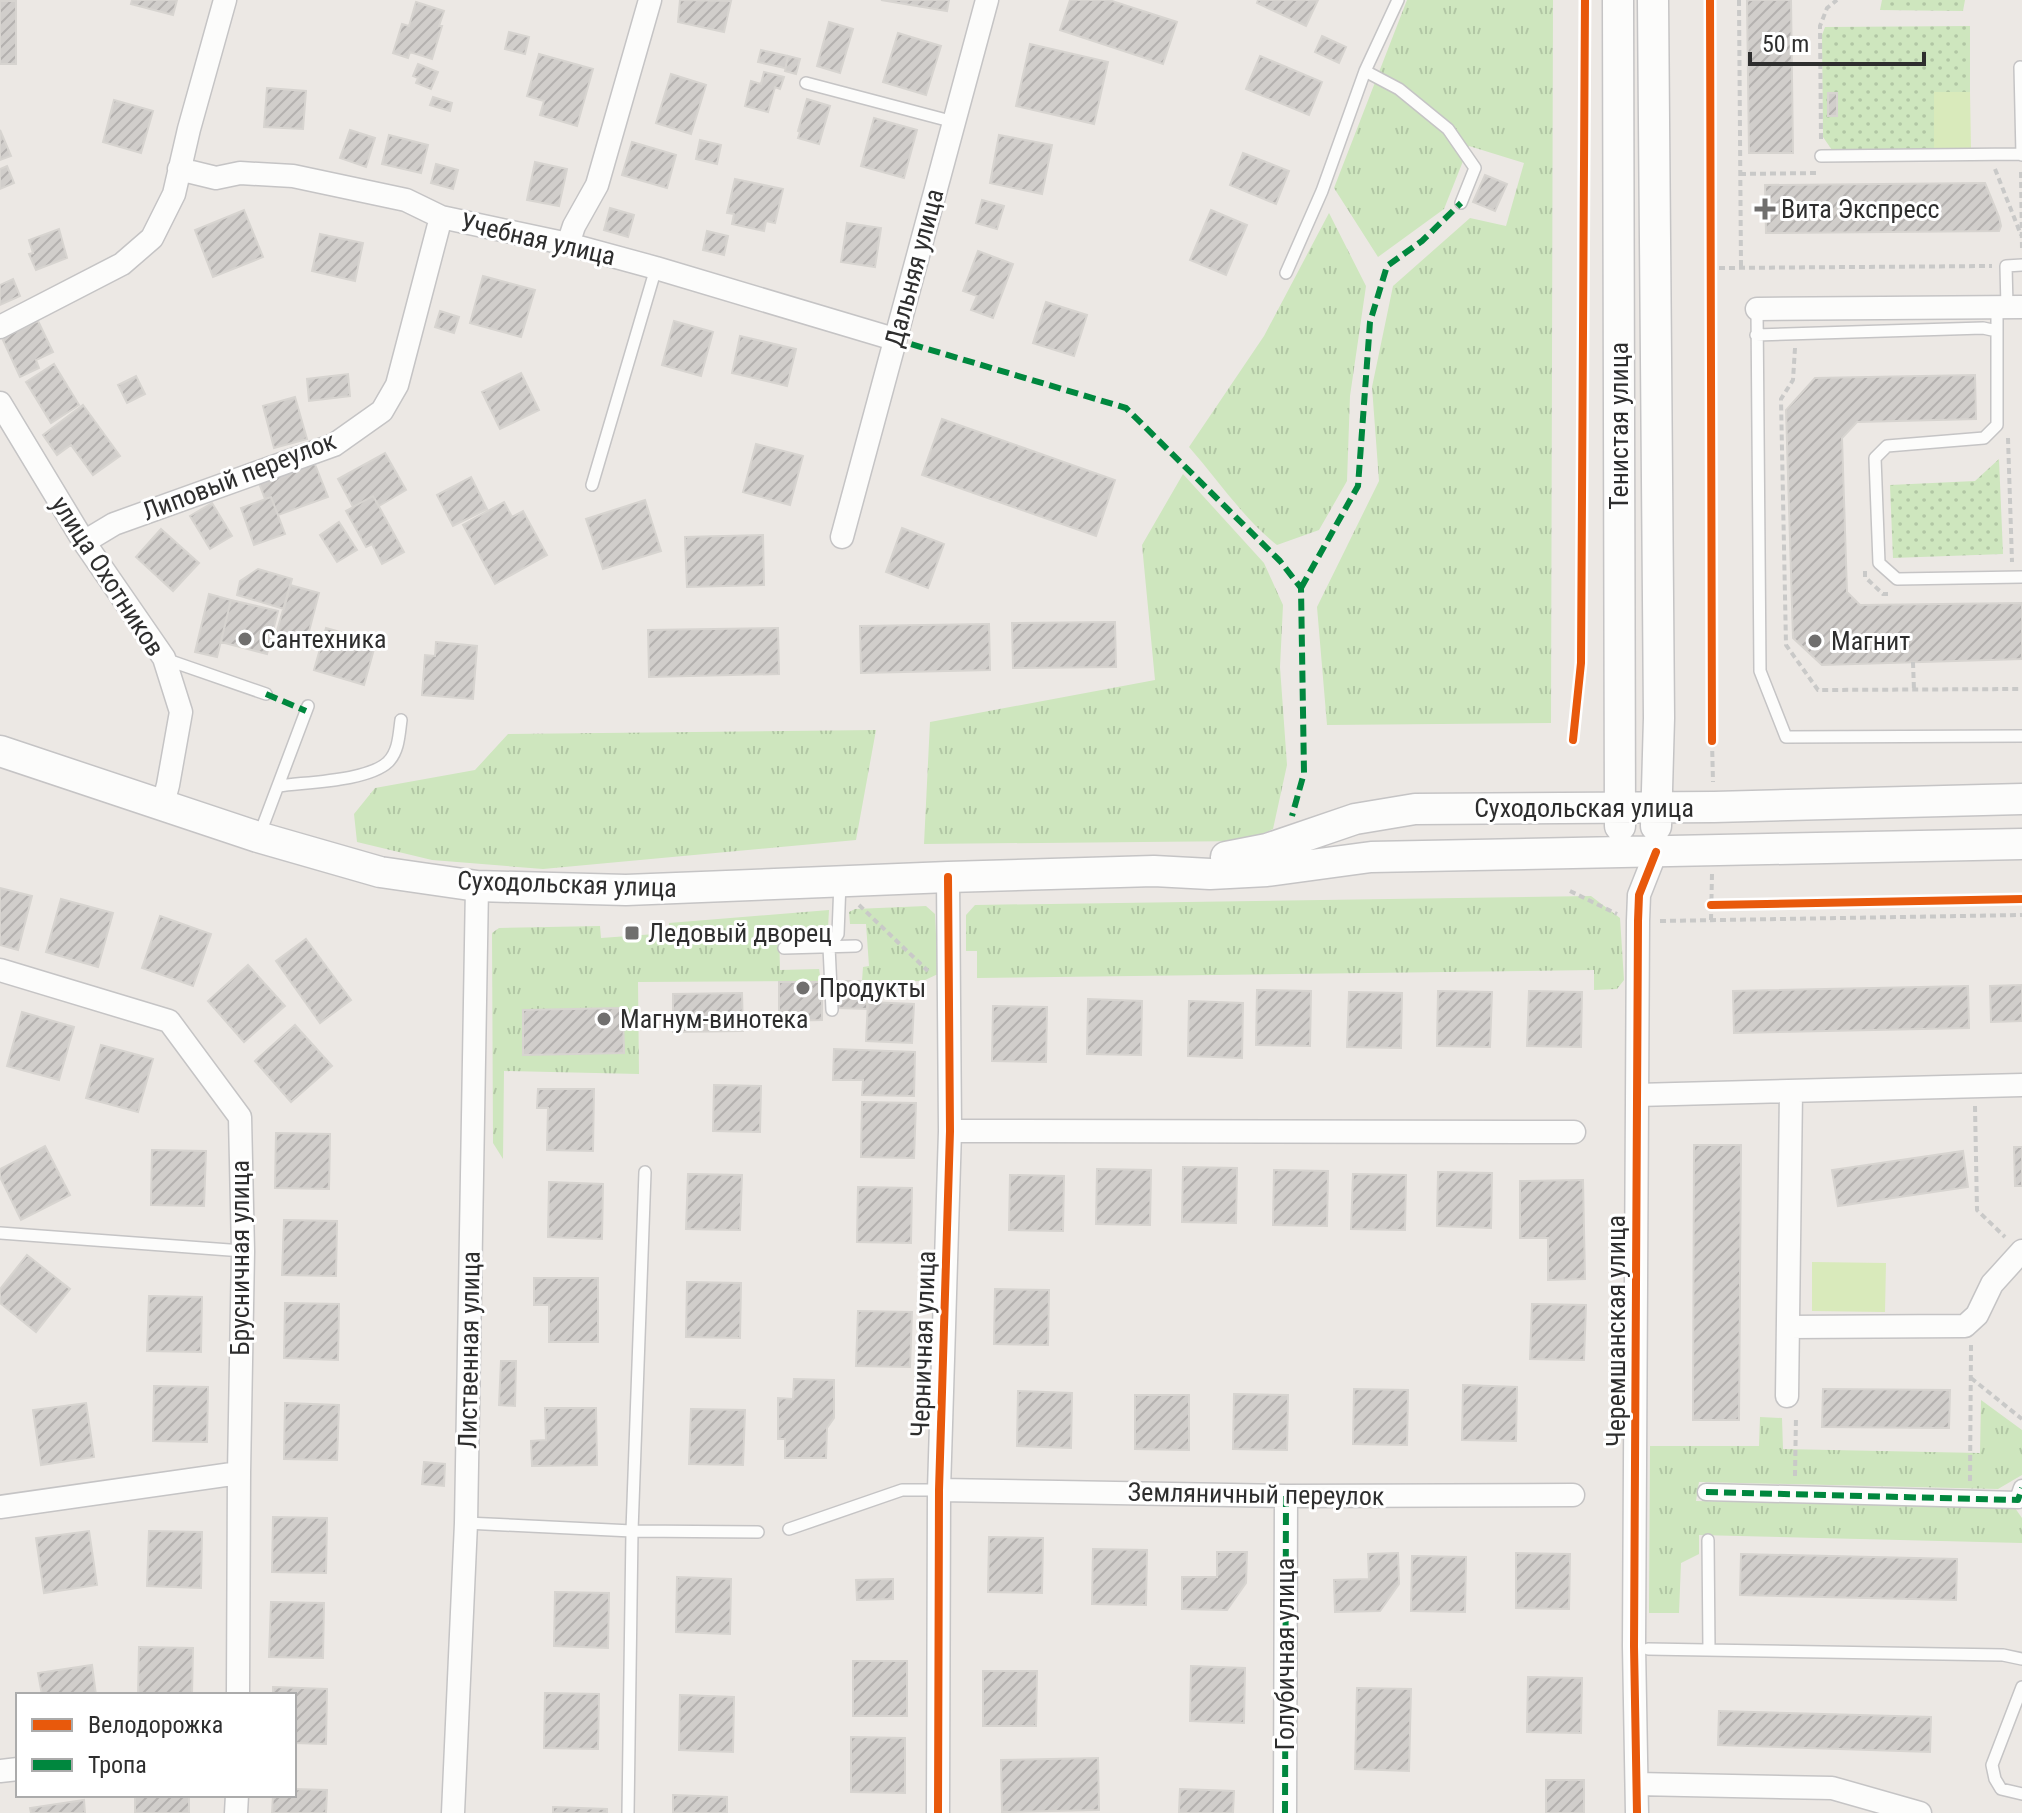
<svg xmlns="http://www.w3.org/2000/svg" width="2022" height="1813" viewBox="0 0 2022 1813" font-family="'Roboto Condensed',sans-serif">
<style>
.grass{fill:url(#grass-tufts)}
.park{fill:url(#park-dots)}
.pitch{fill:#d9eabb}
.building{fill:url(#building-hatch);stroke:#d7d4d0;stroke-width:2}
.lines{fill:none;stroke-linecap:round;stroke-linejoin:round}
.service-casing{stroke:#c5c4c5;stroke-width:14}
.pedestrian-casing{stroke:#c5c4c5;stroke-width:19}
.minor-casing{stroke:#c5c4c5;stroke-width:25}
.secondary-casing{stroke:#c5c4c5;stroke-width:33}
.path{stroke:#c9c9c8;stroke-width:4;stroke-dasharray:6 4;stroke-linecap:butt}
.service{stroke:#fcfcfb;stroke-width:11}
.pedestrian{stroke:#fcfcfb;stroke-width:16}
.minor{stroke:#fcfcfb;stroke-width:22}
.secondary{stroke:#fcfcfb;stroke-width:30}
.quiet{stroke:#00873e;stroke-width:6;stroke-dasharray:12 6;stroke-linecap:butt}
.cycleway-casing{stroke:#fff;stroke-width:13}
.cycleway{stroke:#e8590c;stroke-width:8}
.poi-dot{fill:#706f6e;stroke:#fff;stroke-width:3}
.labels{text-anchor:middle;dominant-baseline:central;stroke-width:6;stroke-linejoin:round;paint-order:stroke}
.poi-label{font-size:26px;fill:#2e2e2e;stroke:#fff;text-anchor:start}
.street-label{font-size:26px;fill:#2e2e2e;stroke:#fff}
</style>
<defs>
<pattern id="grass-tufts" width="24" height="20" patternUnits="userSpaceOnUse" patternTransform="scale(2)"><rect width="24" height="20" fill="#cee6be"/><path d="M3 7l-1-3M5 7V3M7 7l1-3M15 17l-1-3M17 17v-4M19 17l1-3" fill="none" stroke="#b1c6a4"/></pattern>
<pattern id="park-dots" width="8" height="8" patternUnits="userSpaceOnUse" patternTransform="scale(2)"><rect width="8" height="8" fill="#cee6be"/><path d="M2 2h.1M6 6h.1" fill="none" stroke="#b1c6a4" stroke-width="1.8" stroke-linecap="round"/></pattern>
<pattern id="building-hatch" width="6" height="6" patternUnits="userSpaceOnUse" patternTransform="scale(2)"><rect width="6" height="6" fill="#d1cecb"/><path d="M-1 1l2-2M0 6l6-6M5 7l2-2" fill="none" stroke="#b4b1af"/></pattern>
</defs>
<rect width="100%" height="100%" fill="#ece8e4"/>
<!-- grass -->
<path class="grass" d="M1407,0H1553L1551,723L1327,725L1317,607L1379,481L1372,387L1393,286L1470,218L1506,226L1524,163L1469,146L1444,209L1378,257L1334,188Z
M1329,213L1366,286L1350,396L1347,481L1319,530L1277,545C1243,518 1218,480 1189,447L1264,336Z
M1183,474L1264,563L1283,605L1280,667L1287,765L1273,829L1246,841L924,844L930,722L1155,680L1142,545Z
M876,730L856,840L543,869L432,860L357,842L354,814L375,788L475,770L508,734Z
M1591,896L1620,918L1624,980L1617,989L1594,990V970L977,978V951H966V915L975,905Z
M926,906L935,914L938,974L923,981H862L863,967L869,966L866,924H850L849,912L855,909Z
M829,910L828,928L779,929L780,970L819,969L821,981L638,982L639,1074L504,1071L503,1159L493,1143L492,933L499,928L600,926L601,938L669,933V923Z
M1981,1400L2022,1430V1475L1998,1489L1699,1482L1696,1501L2015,1508L2022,1518V1543L1699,1535V1554L1681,1563L1679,1613H1649L1650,1446H1759L1760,1417L1782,1418L1783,1449L1980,1453Z"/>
<!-- park -->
<path class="park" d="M1882,0H1965L1963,11L1880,10Z
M1970,26V92H1934V149L1832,150L1823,137L1822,35L1825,27Z
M1999,459L2003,554L1893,558L1890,485L1975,481Z"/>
<!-- pitch -->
<path class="pitch" d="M1934,92H1970L1971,149H1934Z
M1812,1262L1886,1263L1885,1312L1812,1311Z"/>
<!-- building -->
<path class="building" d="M132,0H177L173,15L131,4Z
M680,0L731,1L724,32L678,22Z
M881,0H949L947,11Z
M1070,0H1109L1177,22L1163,64L1060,30Z
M1258,0H1318L1306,26L1257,3Z
M1747,0H1791L1793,153H1749Z
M0,1H16V64H0Z
M416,2L444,11L439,26H442L432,59L410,52L408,58L393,53L402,24L409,26Z
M829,22L853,29L840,73L817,66Z
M509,32L529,37L525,54L505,49Z
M898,33L941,46L926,95L883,82Z
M1322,36L1346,47L1339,63L1315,52Z
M1030,44L1108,62L1094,124L1016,106Z
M761,50L788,56L785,68L758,62Z
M539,54L593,69L577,126L540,115L544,101L527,96Z
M788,56L800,59L796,74L785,71Z
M1260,56L1322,82L1309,115L1246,89Z
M418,64L438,72L431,89L416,83L418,78L413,76Z
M764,72L784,77L780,89L775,87L768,112L745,106L751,81L761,84Z
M671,74L706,85L691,134L656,123Z
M267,88L306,91L303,129L264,127Z
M1828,93H1837V116H1828Z
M433,97L452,103L450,111L430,105Z
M807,99L830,106L819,144L798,138L800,132L798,131Z
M114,100L153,111L141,153L103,142Z
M874,118L917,130L904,178L861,166Z
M0,130L11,156L0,160Z
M350,130L375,138L366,167L340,158Z
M389,135L428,145L421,173L382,164Z
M999,135L1052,145L1042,194L990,183Z
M700,140L721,145L717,164L696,159Z
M632,142L676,155L667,188L622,175Z
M1243,153L1289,171L1276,204L1230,185Z
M535,162L567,169L559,206L527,200Z
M436,164L458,170L453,189L431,183Z
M7,166L14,183L0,189V169Z
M1485,175L1507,184L1495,211L1473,202Z
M735,179L783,189L775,223L766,221L764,231L732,224L734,214L727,213Z
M1985,183L1999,217L2001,226L1999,231L1766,233L1765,185Z
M982,200L1004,206L997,229L976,223Z
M610,208L634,215L628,237L604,230Z
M244,210L263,257L213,277L195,230Z
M1211,210L1247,225L1226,275L1190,260Z
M847,223L881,228L875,267L841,262Z
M59,229L67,258L36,270L29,254L33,253L29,240Z
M707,231L728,236L724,255L703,250Z
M320,234L363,243L355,281L312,271Z
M978,251L1013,264L993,318L971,310L977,296L963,291Z
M483,276L535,290L521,337L470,323Z
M13,279L20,296L0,305V285Z
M1046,302L1087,315L1074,356L1033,343Z
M440,311L459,317L454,333L435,327Z
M38,321L53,352L36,360L39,368L20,377L2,338Z
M674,321L713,332L701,376L662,365Z
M740,336L796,349L787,386L732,373Z
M54,364L79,405L51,423L26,382Z
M521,373L539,410L500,429L482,392Z
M348,374L350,396L309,401L307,379Z
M1975,375L1976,419L1857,422L1842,438L1847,592L1860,605L2022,603V659L1822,665L1793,638L1786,410L1815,378Z
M136,376L145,394L127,403L118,385Z
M295,397L307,439L274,448L263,406Z
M83,405L120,456L93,475L71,445L57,455L43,435Z
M942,419L1115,480L1096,536L922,475Z
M756,444L803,456L790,505L743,492Z
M385,453L406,490L379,506L373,496L353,507L338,479Z
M314,462L328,497L278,515L271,497L265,499L259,483Z
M471,477L487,509L453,526L437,495Z
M373,496L404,552L382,564L372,544L366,547L346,511Z
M271,497L285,534L254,545L241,508Z
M645,500L661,551L603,569L586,519Z
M504,502L512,517L523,511L547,555L495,584L463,525Z
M212,503L232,536L210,549L190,516Z
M339,522L357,550L337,562L320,535Z
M902,528L944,544L928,588L886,572Z
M161,529L199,563L173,591L136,557Z
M763,535L764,585L687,587L685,537Z
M258,569L292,579L284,609L237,595L240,581Z
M290,585L319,593L307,639L277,631Z
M209,594L231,600L217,657L195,652Z
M231,600L278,611L267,654L221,642Z
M1115,622L1116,667L1013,668L1012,623Z
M989,624L990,670L861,673L860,626Z
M326,628L376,642L364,685L314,670Z
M778,628L779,674L649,677L648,630Z
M436,642L477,646L473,699L422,695L425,655L435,656Z
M0,888L32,896L18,950L0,945Z
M61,899L113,913L98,967L46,952Z
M160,916L211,934L193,986L142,968Z
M306,939L351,1000L320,1023L276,961Z
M248,965L285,1006L244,1042L208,1001Z
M838,981H868L867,1009L838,1008Z
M779,982H822V1020L779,1021Z
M2022,985V1021L1991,1022L1990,986Z
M1968,986L1969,1028L1734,1033L1733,991Z
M1257,990L1311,991L1310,1046L1256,1045Z
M1438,991L1492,992L1490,1047L1437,1046Z
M1529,991L1582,992L1581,1047L1527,1046Z
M1349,992L1402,993L1401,1048L1347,1047Z
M742,993L743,1031L673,1032V994Z
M1088,999L1142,1001L1141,1055L1087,1054Z
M1189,1001L1243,1003L1242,1058L1188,1056Z
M868,1002L914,1004L912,1043L866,1041Z
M993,1006L1047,1007L1046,1062L992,1061Z
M623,1008L624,1053L523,1055V1010Z
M22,1012L74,1027L59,1080L7,1066Z
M295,1025L332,1066L291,1102L255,1061Z
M101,1045L153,1059L138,1112L86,1098Z
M834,1049L915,1052L914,1096L862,1095L863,1080H833Z
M714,1085L761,1086L760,1132L713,1131Z
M538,1089H594L593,1151L547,1150L548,1108H537Z
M862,1102L916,1103L914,1158L861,1157Z
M276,1133L330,1134L329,1189L275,1188Z
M1694,1145H1741L1739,1420H1693Z
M45,1146L70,1195L21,1220L0,1177V1169Z
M2014,1147H2022V1186H2015Z
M152,1150L206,1151L204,1206L151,1205Z
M1963,1151L1968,1187L1838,1206L1832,1170Z
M1183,1167L1237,1168L1236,1223L1182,1222Z
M1097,1169L1151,1170L1150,1225L1096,1224Z
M1274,1170L1328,1171L1327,1226L1273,1225Z
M1438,1172L1492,1173L1491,1228L1437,1226Z
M688,1174L742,1175L740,1230L686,1229Z
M1353,1174L1406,1175L1405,1230L1351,1229Z
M1010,1175L1064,1176L1063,1231L1009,1230Z
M1583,1180L1585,1279L1548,1280V1238H1520V1181Z
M549,1182L603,1184L602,1239L548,1237Z
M858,1187L912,1188L911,1243L857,1242Z
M284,1220L337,1221L336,1276L282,1275Z
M27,1255L70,1289L36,1332L0,1303V1289Z
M534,1278H598V1342H549V1305H534Z
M687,1282L741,1283L740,1338L686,1337Z
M995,1289L1049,1290L1048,1345L994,1344Z
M149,1296L202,1297L201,1352L147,1351Z
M285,1303L339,1304L338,1360L284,1358Z
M1532,1304L1586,1305L1584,1360L1530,1359Z
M858,1311L912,1312L910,1367L856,1366Z
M501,1361H516L515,1406L499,1405Z
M794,1379L834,1380V1418L827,1428L826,1458H785V1439H778V1398L793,1399Z
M1463,1385L1517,1387L1516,1441L1462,1440Z
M154,1386L208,1387L207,1442L153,1441Z
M1354,1389L1408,1390L1407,1445L1353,1444Z
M1823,1389L1950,1390L1949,1428L1822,1427Z
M1018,1391L1072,1393L1071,1448L1017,1446Z
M1234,1394L1288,1395L1287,1450L1233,1449Z
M1135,1395H1189V1450L1135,1449Z
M86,1403L94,1457L41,1465L33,1410Z
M285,1403L339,1405L337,1460L284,1459Z
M545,1408H596L597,1465L532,1466L531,1441L546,1440Z
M691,1409L745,1410L743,1465L689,1464Z
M424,1462L445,1464L444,1486L422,1484Z
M273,1517L327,1518L326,1573L272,1572Z
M89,1531L97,1585L44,1593L36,1538Z
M149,1531L202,1532L201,1588L147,1586Z
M989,1537L1043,1538L1042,1593L988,1592Z
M1093,1549L1147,1550L1146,1605L1092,1604Z
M1217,1552H1247L1246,1583L1227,1610L1182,1609V1577H1217Z
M1398,1553L1399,1584L1380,1611L1335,1612L1334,1580L1369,1579L1368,1554Z
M1516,1553L1570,1554L1569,1609L1516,1608Z
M1741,1554L1957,1559L1956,1600L1740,1595Z
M1412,1556L1466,1557L1465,1612L1411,1611Z
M677,1577L731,1579L730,1634L676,1632Z
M893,1579V1599L857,1600L856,1580Z
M555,1592L609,1593L608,1648L554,1646Z
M271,1602L324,1603L323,1658L269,1657Z
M139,1647L193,1648L192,1695H138Z
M853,1661H907V1716H853Z
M92,1665L96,1695H42L38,1673Z
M1191,1666L1245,1668L1244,1723L1190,1721Z
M983,1671H1037L1036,1726H983Z
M1528,1677L1582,1678L1581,1733L1527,1732Z
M273,1687L327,1689L326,1744L294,1743V1695H273Z
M1357,1688L1411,1689L1409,1771L1355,1769Z
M545,1693L599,1694L598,1749L544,1748Z
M680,1695L734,1697L733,1752L679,1750Z
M1719,1711L1931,1717L1930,1752L1718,1745Z
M851,1737L905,1738V1793L851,1792Z
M1098,1758L1099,1810L1002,1812L1001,1760Z
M1546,1780H1584V1813H1546Z
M294,1789L327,1790L326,1813H272L273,1795H294Z
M1180,1789L1234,1791L1233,1813H1179Z
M135,1795H189V1813H135Z
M673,1795L727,1797V1813H673Z
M84,1800L85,1813H31L30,1808Z
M553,1807L607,1809V1813H553Z"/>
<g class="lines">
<!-- service casing -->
<g class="service-casing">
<path id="service" d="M2020,67L2022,155
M1365,71L1399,89L1448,129L1475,168L1461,203
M806,83L954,122
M1821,156L2021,154
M1286,273L1322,191L1365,71L1398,0
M1997,307V425L1984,438L1887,446L1875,458L1879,563L1897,579L2022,577
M2007,307L2006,266L2022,265
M1757,309L1760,671L1786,737L2022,736
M1756,335L1983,328L1997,331
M592,485L656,268
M165,659L266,694
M279,786C307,782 368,781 388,762C399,751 399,734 401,720
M259,836L308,706
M784,948L856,946
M832,1010L829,947L838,934L840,882
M0,1233L243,1251
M466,1523L632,1531L758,1532
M789,1529L902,1490H939
M1708,1540L1709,1650
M1648,1649L2003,1655L2022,1659
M2022,1687L1992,1765L1995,1779L2001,1789L2022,1794
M628,1813L632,1531L645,1172"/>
</g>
<!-- pedestrian casing -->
<g class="pedestrian-casing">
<path id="pedestrian" d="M1706,1492L2018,1500L2022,1488"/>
</g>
<!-- minor casing -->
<g class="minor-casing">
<path id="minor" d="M179,169L216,178L240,173L293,176L406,200L441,217L568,244L656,268L894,339
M568,244L574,226L597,185L650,0
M1757,309L2022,307
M0,327L122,264L152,238L174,194L189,129L225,0
M0,403L84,542L164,658L181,712L168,785L162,807
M842,537L987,0
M84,542L114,524L334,445L382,411L397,385L441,217
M0,970L169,1021L240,1117L243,1251L239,1473L238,1695
M1637,1095L2022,1085
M950,1131L1574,1132
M1788,1327L1965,1326L1977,1315L1992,1284L2022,1251
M1787,1396L1791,1091
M939,1490L1286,1496L1573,1495
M0,1507L239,1473
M0,1771L18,1769
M1637,1784L1832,1788L1920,1813
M236,1813L237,1795
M453,1813L466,1523L477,886
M938,1813L939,1490L950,1131L948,877
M1285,1813L1286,1496
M1637,1813L1634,1646L1638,921L1639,895L1656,852"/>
</g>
<!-- secondary casing -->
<g class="secondary-casing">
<path id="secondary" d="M1618,0L1620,826
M1653,0L1659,718L1656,826
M0,751L258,837L380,872L477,886L626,890L948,877L1154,871L1210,874L1267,871L1371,857L2022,844
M1226,857L1267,849L1355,819L1415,809L1714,807L2022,799"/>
</g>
<!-- path -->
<path class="path" d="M1739,0L1741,268
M1821,139L1820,26L1827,8L1837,0
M1995,169L2021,235
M2021,172L2022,251
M1740,174L1817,173
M1719,268L1992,266
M1795,348L1793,380L1781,399L1786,645L1818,690L2022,689
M2008,438L2012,562
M1865,571V577L1883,594H1888
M1913,662L1914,690
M1712,741L1713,782
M1570,891L1617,914
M859,905L928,971
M1711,920L1712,874
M1660,921L2022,915
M1975,1106L1977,1210L2005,1237
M1971,1378L2022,1419
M1795,1476L1796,1416
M1970,1481L1971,1345"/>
<!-- service -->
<use href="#service" class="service"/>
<!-- pedestrian -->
<use href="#pedestrian" class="pedestrian"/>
<!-- minor -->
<use href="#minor" class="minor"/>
<!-- secondary -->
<use href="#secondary" class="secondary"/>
<!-- quiet -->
<path class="quiet" d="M894,339L1126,408L1280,561L1301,588L1304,773L1292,816
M1301,588L1358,486L1370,322L1387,266L1422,241L1461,203
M266,694L306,711
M1706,1492L2018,1500L2022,1488
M1285,1813L1286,1496"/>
<!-- cycleway casing -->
<g class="cycleway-casing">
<path id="cycleway" d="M1710,0L1712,741
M1573,740L1581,663L1585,0
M1711,905L2022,899
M938,1813L939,1490L950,1131L948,877
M1637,1813L1634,1646L1638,921L1639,895L1656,852"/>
</g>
<!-- cycleway -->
<use href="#cycleway" class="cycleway"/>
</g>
<!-- markers -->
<g class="poi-dot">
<path d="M1761 197h8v8h8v8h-8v8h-8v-8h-8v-8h8z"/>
<circle cx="245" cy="639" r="8"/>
<circle cx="1815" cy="641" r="8"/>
<rect x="624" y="925" width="16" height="16" rx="4"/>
<circle cx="803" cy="988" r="8"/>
<circle cx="604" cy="1019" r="8"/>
</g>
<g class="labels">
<!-- poi labels -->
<g class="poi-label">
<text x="1781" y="209">Вита Экспресс</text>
<text x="261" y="639">Сантехника</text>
<text x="1831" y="641">Магнит</text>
<text x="648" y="933">Ледовый дворец</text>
<text x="819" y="988">Продукты</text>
<text x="620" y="1019">Магнум-винотека</text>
</g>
<!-- street labels -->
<g class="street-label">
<text transform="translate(538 239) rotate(13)">Учебная улица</text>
<text transform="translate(914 268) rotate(-75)">Дальняя улица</text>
<text transform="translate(1619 426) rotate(-90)">Тенистая улица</text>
<text transform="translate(239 476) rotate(-21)">Липовый переулок</text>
<text transform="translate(108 576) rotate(57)">улица Охотников</text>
<text x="1584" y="808">Суходольская улица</text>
<text transform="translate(567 884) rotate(2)">Суходольская улица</text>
<text transform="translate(240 1258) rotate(-90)">Брусничная улица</text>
<text transform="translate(1616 1331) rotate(-90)">Черемшанская улица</text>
<text transform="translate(923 1344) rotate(-88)">Черничная улица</text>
<text transform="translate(469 1350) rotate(-89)">Лиственная улица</text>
<text transform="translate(1256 1494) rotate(1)">Земляничный переулок</text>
<text transform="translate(1285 1654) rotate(-90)">Голубичная улица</text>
</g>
</g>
<!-- legend -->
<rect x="16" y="1693" width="280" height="104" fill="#ffffff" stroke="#ababab" stroke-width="2"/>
<rect x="32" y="1719" width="40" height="12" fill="#e8590c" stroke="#ababab" stroke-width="2"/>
<text x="88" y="1733" font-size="24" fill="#2e2e2e">Велодорожка</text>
<rect x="32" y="1759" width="40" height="12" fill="#00873e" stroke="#ababab" stroke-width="2"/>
<text x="88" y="1773" font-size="24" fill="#2e2e2e">Тропа</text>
<!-- scale -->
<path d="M1750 52v12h174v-12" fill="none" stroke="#2e2e2e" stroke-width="4"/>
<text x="1762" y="52" font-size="24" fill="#2e2e2e" stroke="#ffffff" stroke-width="6" paint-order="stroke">50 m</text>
</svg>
